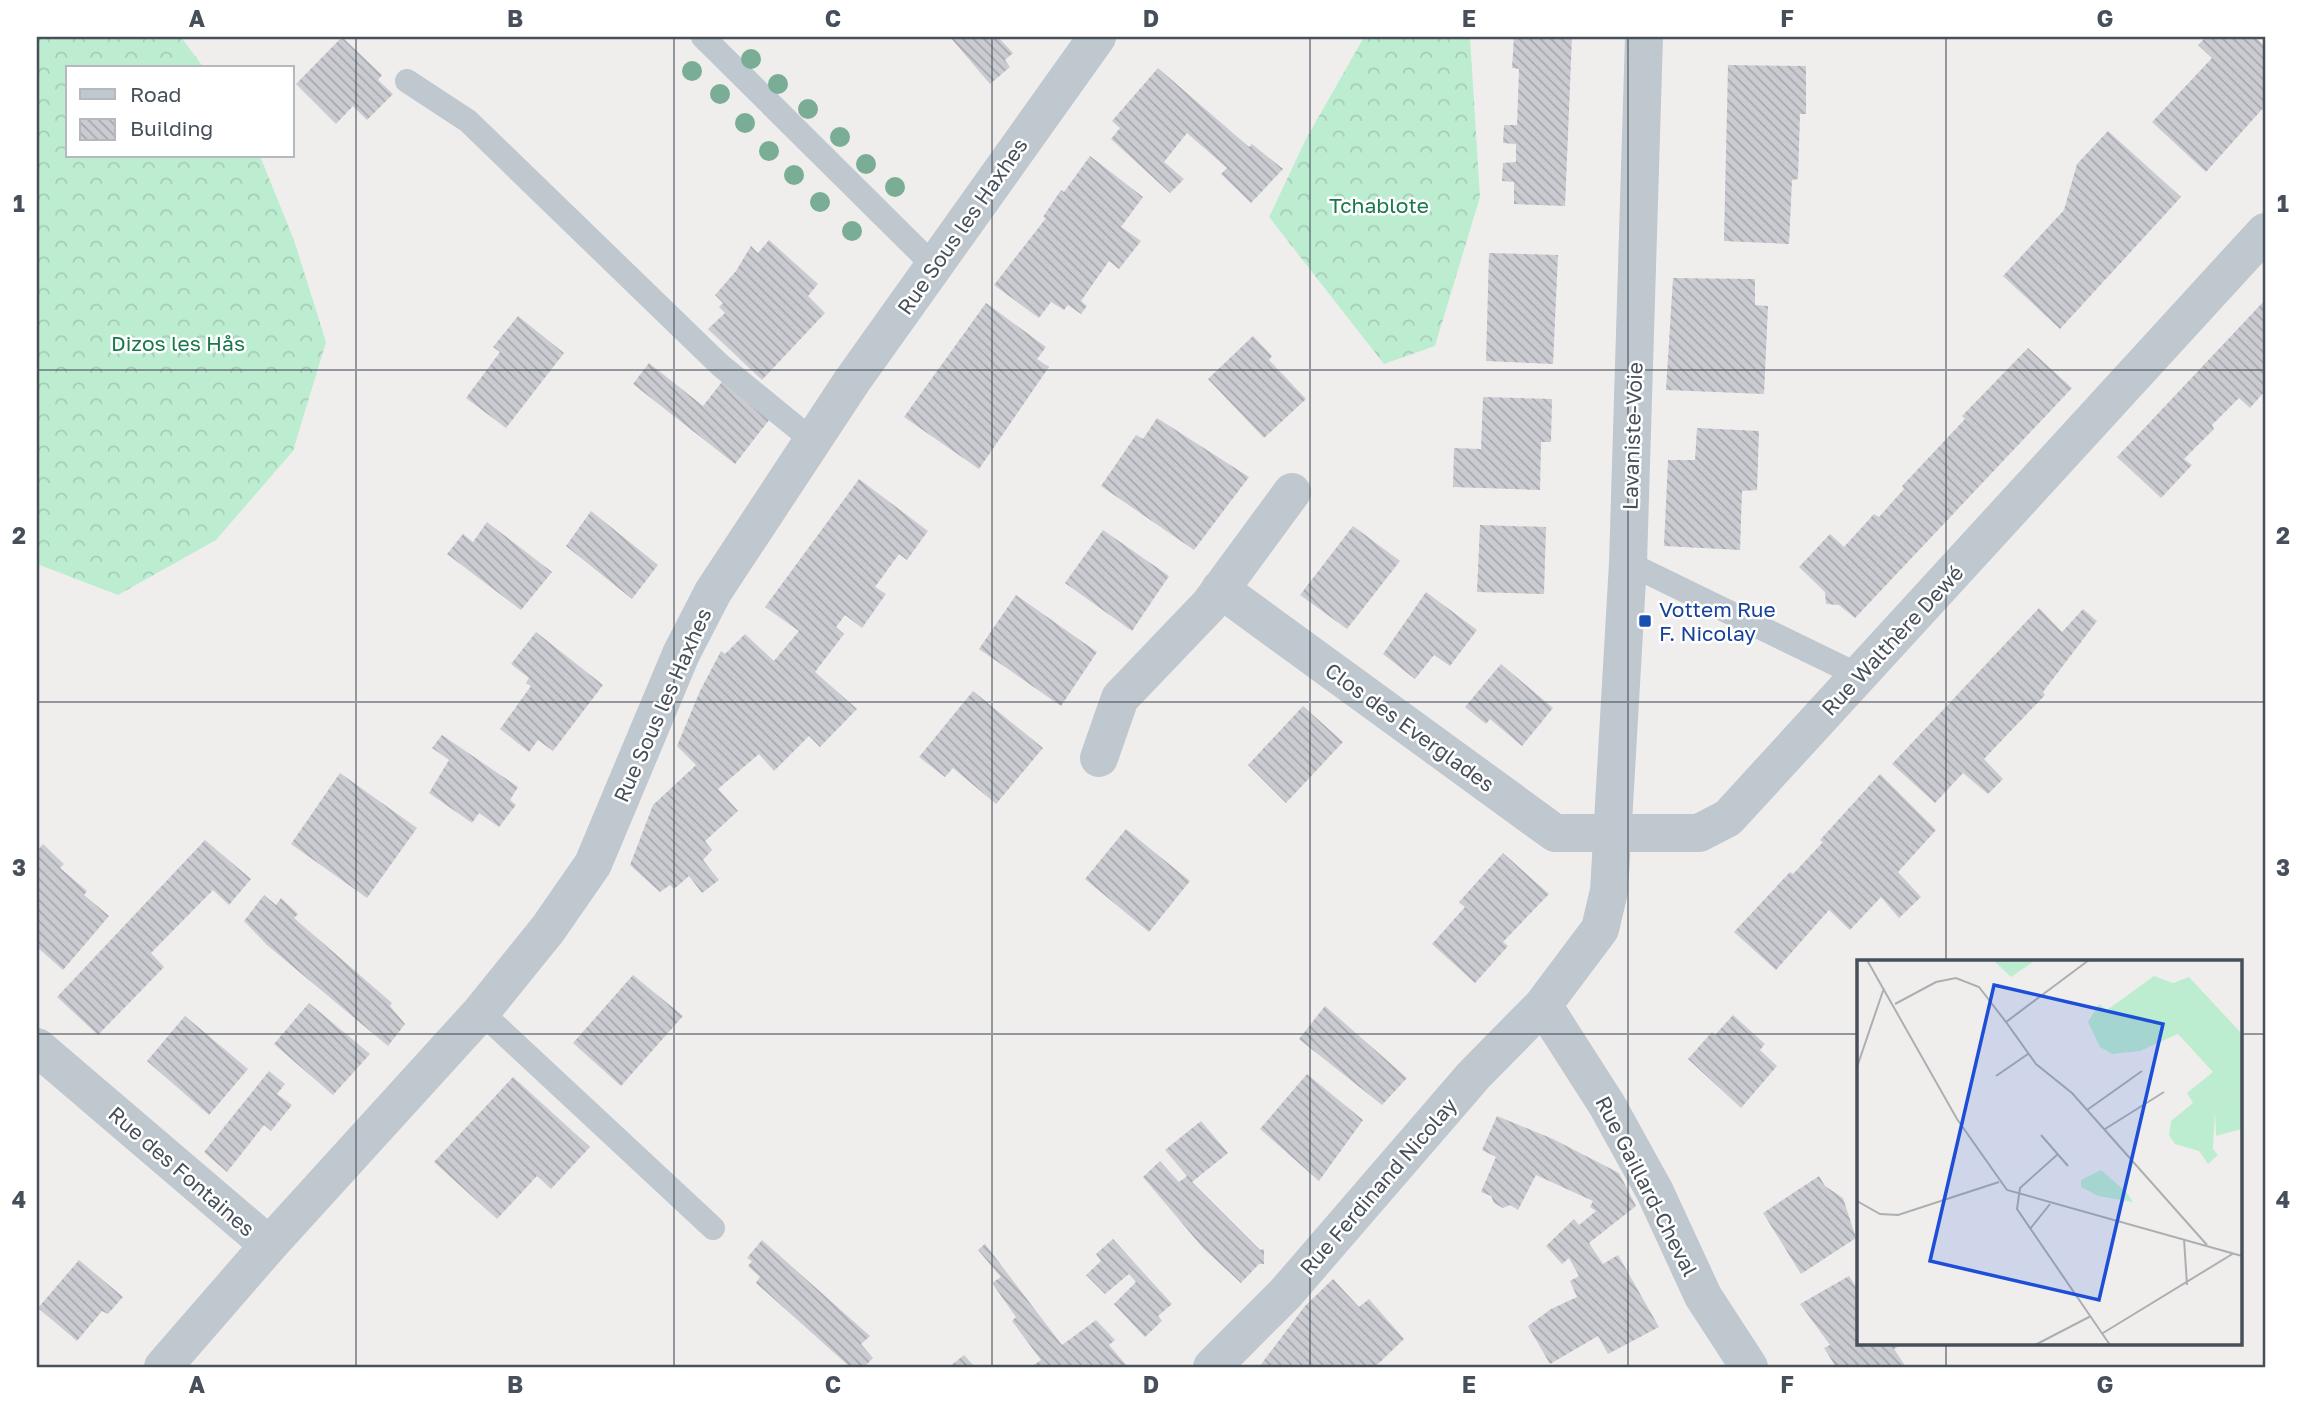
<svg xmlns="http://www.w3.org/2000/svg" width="2302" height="1404" viewBox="0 0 2302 1404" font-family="'Golos Text',sans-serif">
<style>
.forest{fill:url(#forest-crowns)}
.building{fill:url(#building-back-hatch)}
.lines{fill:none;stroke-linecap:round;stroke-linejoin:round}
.service{stroke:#bfc7cf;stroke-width:24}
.minor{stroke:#bfc7cf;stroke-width:38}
.tree{fill:#7aad95}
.grid{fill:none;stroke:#47505a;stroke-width:2;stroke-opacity:0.55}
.transit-dot{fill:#1a4fb4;stroke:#fff;stroke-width:2.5}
.labels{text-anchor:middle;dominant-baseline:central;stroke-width:5;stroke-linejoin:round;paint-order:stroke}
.park-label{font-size:21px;fill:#1a784d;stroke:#fff}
.street-label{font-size:21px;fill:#47505a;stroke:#fff}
.transit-label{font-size:21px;fill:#164399;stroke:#fff;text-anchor:start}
.inset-road{fill:none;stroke:#acafb2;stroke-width:2}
.view{fill:#1d4ed8;fill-opacity:0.15;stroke:#1d4ed8;stroke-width:3.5}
.inset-edge{fill:none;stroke:#47505a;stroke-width:3.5}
.neatline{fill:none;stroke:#47505a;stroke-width:2.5}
.grid-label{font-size:23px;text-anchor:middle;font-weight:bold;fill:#47505a}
</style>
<defs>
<pattern id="forest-crowns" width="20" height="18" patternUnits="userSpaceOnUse" patternTransform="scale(1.75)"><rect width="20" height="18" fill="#bdedd1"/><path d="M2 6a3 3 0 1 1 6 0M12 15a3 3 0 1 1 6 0" fill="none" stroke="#a4cdb6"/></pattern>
<pattern id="building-back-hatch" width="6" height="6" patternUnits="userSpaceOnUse" patternTransform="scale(1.75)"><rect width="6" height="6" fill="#caccd2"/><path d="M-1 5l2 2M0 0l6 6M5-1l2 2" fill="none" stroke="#a6a8ad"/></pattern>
</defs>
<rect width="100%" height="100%" fill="#f0eeed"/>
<!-- forest -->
<path class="forest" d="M37,37H181L204,68H68V156H260L294,240L326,342L293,451L216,540L118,595L37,564Z
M1364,37H1470L1480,197L1435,346L1384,364L1269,217L1306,139Z"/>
<!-- building -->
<path class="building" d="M342,37L382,75L378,80L393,94L367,120L353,106L336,124L296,84Z
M950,37H998L1013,53L1005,60L1010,67L990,84Z
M1514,37H1572L1565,206L1514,204V182L1502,181L1503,163L1516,162V144L1503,143L1504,125H1517L1519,69L1512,68Z
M2206,37H2255L2265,46V106L2206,172L2152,122L2212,58L2198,45Z
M1728,65L1806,66V114H1800L1798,179L1792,180L1789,244L1724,241Z
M1158,68L1249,147L1252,144L1283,169L1251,203L1221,174L1227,168L1187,133L1164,162L1184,179L1170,193L1111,139L1120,128L1112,121Z
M2108,131L2181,197L2060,329L2003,276L2064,210L2077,164Z
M1090,156L1143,197L1121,227L1141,241L1119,269L1109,261L1083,298L1081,301L1087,306L1081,314L1068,305L1064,310L1051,302L1039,318L994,285L1046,218L1043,217L1061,190L1064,192Z
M769,240L818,284L808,296L825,313L762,380L708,329L725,313L719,307L723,303L715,295L736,271L751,246L758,253Z
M1489,253L1558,255L1553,364L1486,361Z
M1673,278L1755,279V305L1768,306L1764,394L1666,390Z
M2265,300V391L2250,408L2239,398L2212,425L2214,429L2184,459L2192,465L2161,498L2117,457Z
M986,303L1046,347L1037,359L1049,367L979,469L904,417Z
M518,316L564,353L506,428L466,398L500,352L493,347Z
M1253,336L1272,356L1269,360L1306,399L1264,438L1208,379Z
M2028,348L2072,388L1855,618L1839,605L1826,604L1825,592L1799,567L1830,534L1844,547L1874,514L1879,517L1904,489L1902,486L1965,419L1962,416Z
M649,363L703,406L725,378L773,415L735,464L633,384Z
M1483,397L1552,399L1551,442H1541L1540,490L1453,487L1454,448L1481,449Z
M1157,418L1249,477L1194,550L1101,486L1136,435L1143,439Z
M1697,428L1759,431L1757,490L1742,491L1740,550L1664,546L1668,460H1695Z
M859,479L928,531L907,560L899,554L875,587L886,594L862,628L845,615L836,627L844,634L815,672L857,709L820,747L809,736L774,771L759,754L718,789L738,811L705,841L712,850L703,860L719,880L702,893L689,876L674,889L670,885L660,892L630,865L653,805L696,765L677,746L700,691L721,651L725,654L745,634L774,661L799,631L765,607Z
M591,511L658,565L632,599L566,546Z
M487,522L552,572L521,610L447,554L463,534L473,542Z
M1480,525L1546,527L1544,594L1477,592Z
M1353,526L1400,561L1347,629L1300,595Z
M1103,530L1169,576L1132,631L1065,583Z
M1426,592L1477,630L1450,666L1434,655L1415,679L1383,654Z
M1016,595L1097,652L1061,706L979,649Z
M2039,608L2062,632L2083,609L2097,621L2043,692L2045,695L1984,759L2003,779L1988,794L1963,773L1935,803L1892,764Z
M536,632L603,685L553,751L538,740L529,752L500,729L531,686L526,683L529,678L511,664Z
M1501,664L1553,708L1522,746L1490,719L1486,724L1465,707Z
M973,691L1043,748L996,804L953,768L945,777L919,757Z
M1303,706L1343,742L1286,803L1248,765Z
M442,735L518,787L510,800L516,805L499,827L479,813L472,823L429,793L449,760L432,748Z
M340,773L417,828L367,898L291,844Z
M1880,774L1936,830L1898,872L1921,897L1899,918L1881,897L1850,930L1829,910L1776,970L1734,932L1790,872L1793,874L1823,842L1820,840Z
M1126,829L1190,881L1149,932L1085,879Z
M205,840L251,879L229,905L213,890L151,953L164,967L98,1035L57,997Z
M43,844L64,864L60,868L87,891L84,895L109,916L63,970L37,947V851Z
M1503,853L1549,894L1503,942L1508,946L1475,983L1432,944L1465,907L1459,902Z
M264,895L276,905L281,898L298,914L294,918L392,1003L390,1006L405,1024L388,1046L267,945L244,921Z
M633,975L683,1016L621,1086L573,1043Z
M309,1003L370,1054L333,1095L274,1044Z
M1325,1006L1407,1078L1382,1105L1299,1039Z
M1733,1015L1765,1044L1760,1050L1777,1066L1741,1108L1688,1059L1712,1032L1715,1035Z
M185,1016L248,1069L209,1115L147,1061Z
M269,1071L285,1084L277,1094L292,1105L271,1131L264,1125L227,1172L204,1152Z
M1307,1074L1363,1120L1319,1181L1260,1129Z
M513,1077L590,1147L551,1189L537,1176L497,1219L434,1162Z
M1497,1116L1553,1139L1619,1173L1636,1206L1589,1243L1603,1264L1618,1255L1659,1327L1608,1354L1598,1336L1550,1364L1528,1326L1551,1309L1577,1297L1570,1281L1579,1276L1569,1258L1562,1264L1546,1246L1574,1219L1579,1225L1596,1211L1590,1207L1593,1201L1536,1175L1518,1210L1510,1205L1503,1208L1494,1203L1491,1196L1481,1192L1496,1157L1482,1150Z
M1201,1121L1228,1153L1192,1182L1260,1250L1264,1249V1264H1259L1241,1283L1203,1248L1143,1177L1160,1161L1179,1182L1187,1176L1165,1150Z
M1819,1176L1825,1186L1843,1198L1856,1238L1801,1274L1763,1213Z
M1113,1239L1172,1304L1158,1316L1162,1321L1145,1337L1114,1304L1136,1282L1129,1274L1105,1294L1086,1275L1101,1261L1096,1254Z
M762,1240L870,1336L861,1344L873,1358L864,1367H850L756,1283L760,1277L748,1266L752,1261L747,1258Z
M985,1244L1062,1345L1096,1320L1115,1340L1109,1345L1128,1367H1031L1041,1360L1012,1321L1016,1317L992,1283L1001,1277L978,1250Z
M79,1260L123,1297L108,1314L102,1311L77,1341L38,1308Z
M1849,1276L1859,1291V1343H1904L1894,1349L1906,1367H1836L1824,1348L1830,1345L1800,1304Z
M1333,1279L1359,1307L1369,1299L1404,1339L1375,1367H1259L1305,1306Z
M964,1355L975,1367H949Z"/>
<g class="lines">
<!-- service -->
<path class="service" d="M703,37L934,266
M407,81L468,121L720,365L813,441
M1628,563L1860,676
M481,1012L713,1228"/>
<!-- minor -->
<path class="minor" d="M1220,589L1555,833H1699L1728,818L2265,232
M1099,758L1120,698L1209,605L1292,492
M1543,1005L1607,1105L1655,1192L1703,1296L1749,1367
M37,1047L269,1245L163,1367
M269,1245L481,1012L548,929L593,864L681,654L713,592L852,381L1097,37
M1212,1367L1285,1294L1474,1075L1543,1005L1600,929L1609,891L1628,563L1644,37"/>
</g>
<!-- trees -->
<g class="tree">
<circle cx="751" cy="59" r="10"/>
<circle cx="692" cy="71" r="10"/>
<circle cx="778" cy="84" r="10"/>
<circle cx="720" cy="94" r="10"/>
<circle cx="808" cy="109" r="10"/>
<circle cx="745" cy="123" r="10"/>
<circle cx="840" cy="137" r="10"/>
<circle cx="769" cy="151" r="10"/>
<circle cx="866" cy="164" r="10"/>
<circle cx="794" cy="175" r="10"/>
<circle cx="895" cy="187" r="10"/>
<circle cx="820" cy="202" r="10"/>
<circle cx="852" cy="231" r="10"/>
</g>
<!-- grid -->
<path class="grid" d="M356,37V1367M674,37V1367M992,37V1367M1310,37V1367M1628,37V1367M1946,37V961M37,370H2265M37,702H2265M37,1034H1859M2241,1034H2265M1946,1343V1367"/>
<!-- markers -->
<rect class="transit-dot" x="1638" y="614" width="14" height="14" rx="3.5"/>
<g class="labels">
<!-- park labels -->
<g class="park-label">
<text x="1379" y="205">Tchablote</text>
<text x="178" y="343">Dizos les Hås</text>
</g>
<!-- street labels -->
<g class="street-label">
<text transform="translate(962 226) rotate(-55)">Rue Sous les Haxhes</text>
<text transform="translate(1632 436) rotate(-88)">Lavaniste-Voie</text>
<text transform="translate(1892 640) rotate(-47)">Rue Walthère Dewé</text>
<text transform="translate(662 705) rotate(-66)">Rue Sous les Haxhes</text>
<text transform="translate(1410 727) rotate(36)">Clos des Everglades</text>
<text transform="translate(182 1171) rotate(41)">Rue des Fontaines</text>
<text transform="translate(1378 1186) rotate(-49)">Rue Ferdinand Nicolay</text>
<text transform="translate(1647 1186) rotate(63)">Rue Gaillard-Cheval</text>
</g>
<!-- transit labels -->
<g class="transit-label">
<text x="1659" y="609">Vottem Rue<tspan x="1659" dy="24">F. Nicolay</tspan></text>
</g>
</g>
<!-- overview -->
<g transform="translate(1857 960)">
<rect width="385" height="385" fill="#f0eeed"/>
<path d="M136,0H179L154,17ZM366,130L385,133V169L359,176L358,152Z" fill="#bdedd1"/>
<path d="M297,16L316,23L332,17L385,74V133L366,131L358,152L356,189L361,195L351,204L342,191L318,184L312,175L314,161L336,143L330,133L356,112L321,74L283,91L255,94L243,87L231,62L242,44L250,50ZM244,210L270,233L276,242L241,236L224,227V220Z" fill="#bdedd1"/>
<path class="inset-road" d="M10,0L100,159L150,230L385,296M38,44L79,22L99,18L122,27L149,62L232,0M149,62L179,104L215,133L350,285M0,107L27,28M139,116L171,94M230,150L285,111M248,169L307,132M184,175L211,206M201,194L163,228L160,249L253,385M0,241L23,254L41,255L142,222M173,269L193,244M327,279L330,325M246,373L377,293M178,385L234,356"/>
<path class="view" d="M137,25L306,64L242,340L73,301Z"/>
<rect width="385" height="385" class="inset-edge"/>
</g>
<!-- border -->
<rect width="2302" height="1404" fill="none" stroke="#ffffff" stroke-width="77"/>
<!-- legend -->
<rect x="66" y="66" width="228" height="91" fill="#ffffff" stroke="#b5b9bd" stroke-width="2"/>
<rect x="80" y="89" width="35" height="10" fill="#bfc7cf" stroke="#b5b9bd" stroke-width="2"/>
<text x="130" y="102" font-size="21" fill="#47505a">Road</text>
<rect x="80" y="119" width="35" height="21" fill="url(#building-back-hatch)" stroke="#b5b9bd" stroke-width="2"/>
<text x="130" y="136" font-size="21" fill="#47505a">Building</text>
<rect x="38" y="38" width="2226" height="1328" class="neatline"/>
<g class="grid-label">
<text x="197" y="27">A</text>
<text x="515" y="27">B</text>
<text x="833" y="27">C</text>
<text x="1151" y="27">D</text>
<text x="1469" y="27">E</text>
<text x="1787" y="27">F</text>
<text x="2105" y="27">G</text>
<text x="19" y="212">1</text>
<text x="2283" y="212">1</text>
<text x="19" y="544">2</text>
<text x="2283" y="544">2</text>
<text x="19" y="876">3</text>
<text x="2283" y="876">3</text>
<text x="19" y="1208">4</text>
<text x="2283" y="1208">4</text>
<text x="197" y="1393">A</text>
<text x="515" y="1393">B</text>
<text x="833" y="1393">C</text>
<text x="1151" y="1393">D</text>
<text x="1469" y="1393">E</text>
<text x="1787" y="1393">F</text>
<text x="2105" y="1393">G</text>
</g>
</svg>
